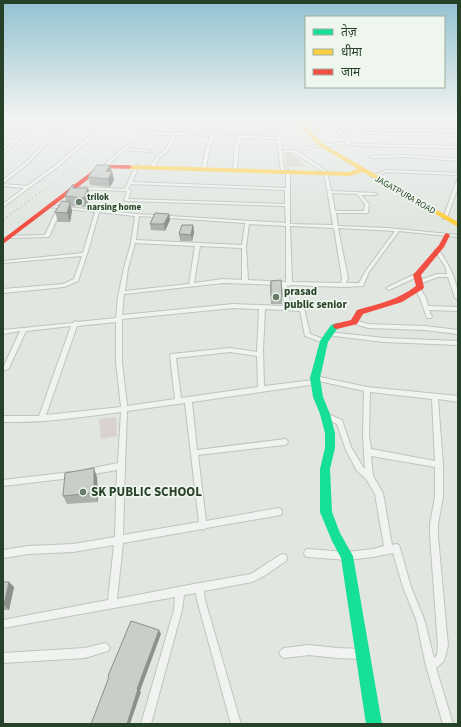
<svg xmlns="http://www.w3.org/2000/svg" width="461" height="727" viewBox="0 0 461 727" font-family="'Source Sans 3','Noto Sans Devanagari',sans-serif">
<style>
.green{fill:#d9d2ce}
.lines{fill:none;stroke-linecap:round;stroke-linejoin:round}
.street-casing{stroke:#bfc4bf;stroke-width:2}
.street{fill:#f0f3f0;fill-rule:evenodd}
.fast{fill:#16e098;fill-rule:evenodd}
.slow{fill:#ffcf43;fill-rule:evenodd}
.jam{fill:#f24e42;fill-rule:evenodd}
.rail-far1{stroke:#c9cec9;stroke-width:1.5;stroke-dasharray:1 2.5;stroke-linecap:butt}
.rail{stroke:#c9cec9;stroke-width:2;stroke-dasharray:1.5 3;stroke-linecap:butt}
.wall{fill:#adb1ad}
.shaded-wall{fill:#8d908d}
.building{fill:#c9cec9;stroke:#8d908d}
.poi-dot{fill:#677b68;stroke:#eef6ee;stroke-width:1.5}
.labels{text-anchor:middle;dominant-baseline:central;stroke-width:3.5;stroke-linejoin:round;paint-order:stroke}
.far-street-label{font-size:9px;fill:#264127;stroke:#eef6ee}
.far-poi-label{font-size:9px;font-weight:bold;fill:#264127;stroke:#eef6ee;text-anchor:start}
.poi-label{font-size:11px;font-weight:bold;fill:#264127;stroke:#eef6ee;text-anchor:start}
.near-poi-label{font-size:13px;font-weight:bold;fill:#264127;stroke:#eef6ee;text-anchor:start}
</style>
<rect width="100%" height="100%" fill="#e1e6e1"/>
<!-- green -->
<path class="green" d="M284,152H290L307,167H286Z
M116,417L117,436L101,439L99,419Z"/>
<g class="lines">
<!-- street casing -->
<g class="street-casing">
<path id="street" d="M15,119H40L3,155V152L13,142L3,141V139L15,140L22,133L3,132V130L24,131L34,121L17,120Z
M66,119H69L29,163L3,183V180L27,161Z
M101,119H104L96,126L89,140L59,166L3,207V204L24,188L3,186V184L27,186L57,164L87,138L94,125Z
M163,119H166L150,132L183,133L187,125L194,119H196V120L270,124L273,125L281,138L282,151L294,150L321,144L323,145L346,142V140L326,119H328L336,126L355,124L378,126H458V128H378L355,126L338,128L349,139L350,143L359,144L458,146V148L359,146L345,144L323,147L321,146L297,151L327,171L331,191L375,193L377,194L375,195H361L369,204L368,213H336L338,226L388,228L458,235V237L399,231L369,272L363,286L343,287L291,285L289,286L287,285L290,303L288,306L304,308L310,334L326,340L327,341L324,343L305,336L300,311L265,309L263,350L264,386L314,380L312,378L313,376H315L367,387L458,396V402L438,399L443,465V497L438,524V536L448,646L444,661L436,668L453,724H443L426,666L416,619L403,587L393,553L373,557L347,560L308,557L305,556L304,553L305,550L308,549L347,552L373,549L384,546L375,494L366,479L357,471L346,450L337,424L324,418L323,416L324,414L326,413L342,420L351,447L363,467L365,469L363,435L364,391L319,381L318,384H316L192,402L197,450L285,439L287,440L288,442L287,444L285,445L198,455L206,521L278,508L281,509L282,512L281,515L206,528L203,530L202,529L123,543L117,599L199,583H200L251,574L280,555L283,554L286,555L287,558L286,561L264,576L252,582L204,591L205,600L241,724H231L197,600L196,593L184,595L182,610L151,724H141L174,610L175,597L3,628V620L108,600L114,545L73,552L28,554L3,558V550L28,546L73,544L115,537L117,470L88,475L85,474L84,472L85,470L88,469L118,463L121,412C82,417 42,423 3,422V416H39L71,326L26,331L9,368L6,370H4L3,368L20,331L3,334V330L73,323L75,321L77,322L116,318L118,297L124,268L131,243L135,216L99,212L89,248L78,281L64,287L3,293V289L63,284L74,279L82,256L3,263V261L83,253L95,212L49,207H48V205L96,210L98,209L100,210L137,214L286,223L285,206L126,201L124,200L127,192L126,191L81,189L79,188L81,187L125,189L135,166L137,165L139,166L132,182L286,188V171L288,170L290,171V224L333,225L324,172L293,152L282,153L284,171L281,172L277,139L241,138L239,145L237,169L235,170L233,169L235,145L238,137H214L209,152L206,168L204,169L202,168L205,152L211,136L177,135L168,151L159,158L155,166L153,167L151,166L157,156L166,149L173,135L147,134L126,148L149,150L151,151L150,152L124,150L107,166H105V164C122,146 144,135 163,119ZM194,122L269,126L271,127L277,137L186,134L189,126ZM131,184L285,190V204L128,199L131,191L128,189ZM332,193L357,194L365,204L364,211H335ZM139,216L245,223L242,245L136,240ZM249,224L286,226V282L248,280L246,247ZM290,226L334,228L342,278L341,283L292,282ZM338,228L395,231L365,272L359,283H346L348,278ZM135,243L195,246L189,284L125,291L128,268ZM200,246L242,248V280L223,279L194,283ZM223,283L282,285L284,303L282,306L233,304L122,315L124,294ZM233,308L259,309L257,352L230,348L171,354L170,356L175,399L127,406L122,362V319ZM116,322V362L121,407L46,415L77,326ZM230,352L257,356L258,387L181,398L176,358ZM370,392L432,399L435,461L371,449L369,435ZM185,403L199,522L123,535L125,466L127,411ZM371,456L435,467V497L430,524V536L438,646L437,655L434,658L424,619L411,587L400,548L399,545L396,544L392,545L383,493L373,476Z
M369,132L458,134V136L368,134L367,133Z
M407,155L458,159V161L407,157L371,158L369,157L371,156Z
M387,170L458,173V175L387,172L373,177L371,176Z
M457,180H458V187L447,218L443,219V218Z
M57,209L61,210L49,237L9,238L7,237L9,236L45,235Z
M435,250H439C449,265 458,281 458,300L455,298L448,277H438L419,284L416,282L417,281L437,274H447L445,266L435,251Z
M417,273L419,275V276L391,289L389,290L386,288Z
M418,287L420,288L426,298L428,306L458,307V311L429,310L432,317L431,318H427L420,298L415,289Z
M354,320L368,324L425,326L458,330V334L425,330L368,328L352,323L351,322Z
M328,332L384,338L458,341V345L384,342L326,335L325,334Z
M71,472L74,473L75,475L74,477L71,478L3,486V480Z
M105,643L108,645L110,648L108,651L85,658L3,663V653L85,648Z
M309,645L337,648L362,649L365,651L367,654L365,657L362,659L337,658L309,655L284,658L281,656L279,653L281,650L284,648Z"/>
</g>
<!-- street -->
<use href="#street" class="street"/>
<!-- fast -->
<path class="fast" d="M337,323L341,326L337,329L328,342L320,378L323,397L330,414L335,433V448L330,469L332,512L340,533L353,556L382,724H366L341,558L332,541L320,512V469L325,448V433L320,414L313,397L310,378L320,341L331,325Z"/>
<!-- slow -->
<path class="slow" d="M294,119H298L323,144L458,222V227L363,172L349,176L129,169L126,167L129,165L349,172L358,169L319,146Z"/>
<!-- jam -->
<path class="jam" d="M100,165H129L132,167L129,169L103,168L3,244V239Z
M447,233L450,235L444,247L421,275L424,287L423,289L402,302L363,314L357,324L337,329L334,328L333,326L334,324L351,320L357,310C378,304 398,300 416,286L413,275L439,245L445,234Z"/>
<!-- rail-far1 -->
<path class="rail-far1" d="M41,192L138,119"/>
<!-- rail -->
<path class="rail" d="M3,220L42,191"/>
</g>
<!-- wall -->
<path class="wall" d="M110,165L111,172H112L114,180L110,187L90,185L88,177Z
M73,184L74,188L90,197L86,207L71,206L72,211L70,222H58L55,212L66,202L65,196Z
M169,214L170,220L165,231L151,230L150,224Z
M193,225L194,232L192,241H180L179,234Z
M271,281L282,297V304H271L270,287Z
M97,477L98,502L67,504L63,496Z
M3,582H9L14,587L9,610H3Z"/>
<!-- shaded-wall -->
<path class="shaded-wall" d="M110,165L112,173V172L114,180L110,187L106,171Z
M88,188L90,197L86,207L84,198Z
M70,202L72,211L70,222L67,213Z
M169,214L170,220L165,231L164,224Z
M193,225L194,232L192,241L191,235Z
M94,468L97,477L98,502L94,493Z
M9,582L14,587L9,610L4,605Z
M159,630L161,634L140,691L141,692L130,724H127L137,689Z"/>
<!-- building -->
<path class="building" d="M97,165H110L106,171L112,172L108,179L88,177Z
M73,184V188H88L84,198L65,196Z
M62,201L70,202L67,213L55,212Z
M155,213L169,214L164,224H150Z
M182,225H193L191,235L179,234Z
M281,280L282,297H271V281Z
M94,468V493L63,496L65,473Z
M3,582H9L4,605H3Z
M131,621L159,630L137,689H138L127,724H91L109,677L108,676Z"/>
<!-- sky -->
<linearGradient id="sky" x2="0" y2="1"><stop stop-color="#92c1d0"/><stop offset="0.54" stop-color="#f2f4f2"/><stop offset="1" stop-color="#f2f4f2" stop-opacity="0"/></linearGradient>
<rect width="461" height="220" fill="url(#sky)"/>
<!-- markers -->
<g class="poi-dot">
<circle cx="79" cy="202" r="4"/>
<circle cx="276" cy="297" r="4"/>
<circle cx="83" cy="492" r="4"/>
</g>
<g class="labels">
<!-- far-street labels -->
<g class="far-street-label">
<text transform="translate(405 195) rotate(30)">JAGATPURA ROAD</text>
</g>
<!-- far-poi labels -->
<g class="far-poi-label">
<text x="87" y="197">trilok<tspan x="87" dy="10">narsing home</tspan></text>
</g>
<!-- poi labels -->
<g class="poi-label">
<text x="284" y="291">prasad<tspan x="284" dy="13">public senior</tspan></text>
</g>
<!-- near-poi labels -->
<g class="near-poi-label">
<text x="91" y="492">SK PUBLIC SCHOOL</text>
</g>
</g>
<!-- border -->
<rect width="461" height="727" fill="none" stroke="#264127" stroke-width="8"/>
<!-- legend -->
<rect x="305" y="16" width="140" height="72" fill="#eef6ee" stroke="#9eae9e"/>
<rect x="313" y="29" width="20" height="6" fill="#16e098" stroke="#9eae9e"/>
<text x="341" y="36" font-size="12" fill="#264127">तेज़</text>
<rect x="313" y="49" width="20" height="6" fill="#ffcf43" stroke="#9eae9e"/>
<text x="341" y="56" font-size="12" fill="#264127">धीमा</text>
<rect x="313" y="69" width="20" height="6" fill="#f24e42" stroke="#9eae9e"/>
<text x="341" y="76" font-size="12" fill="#264127">जाम</text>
</svg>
